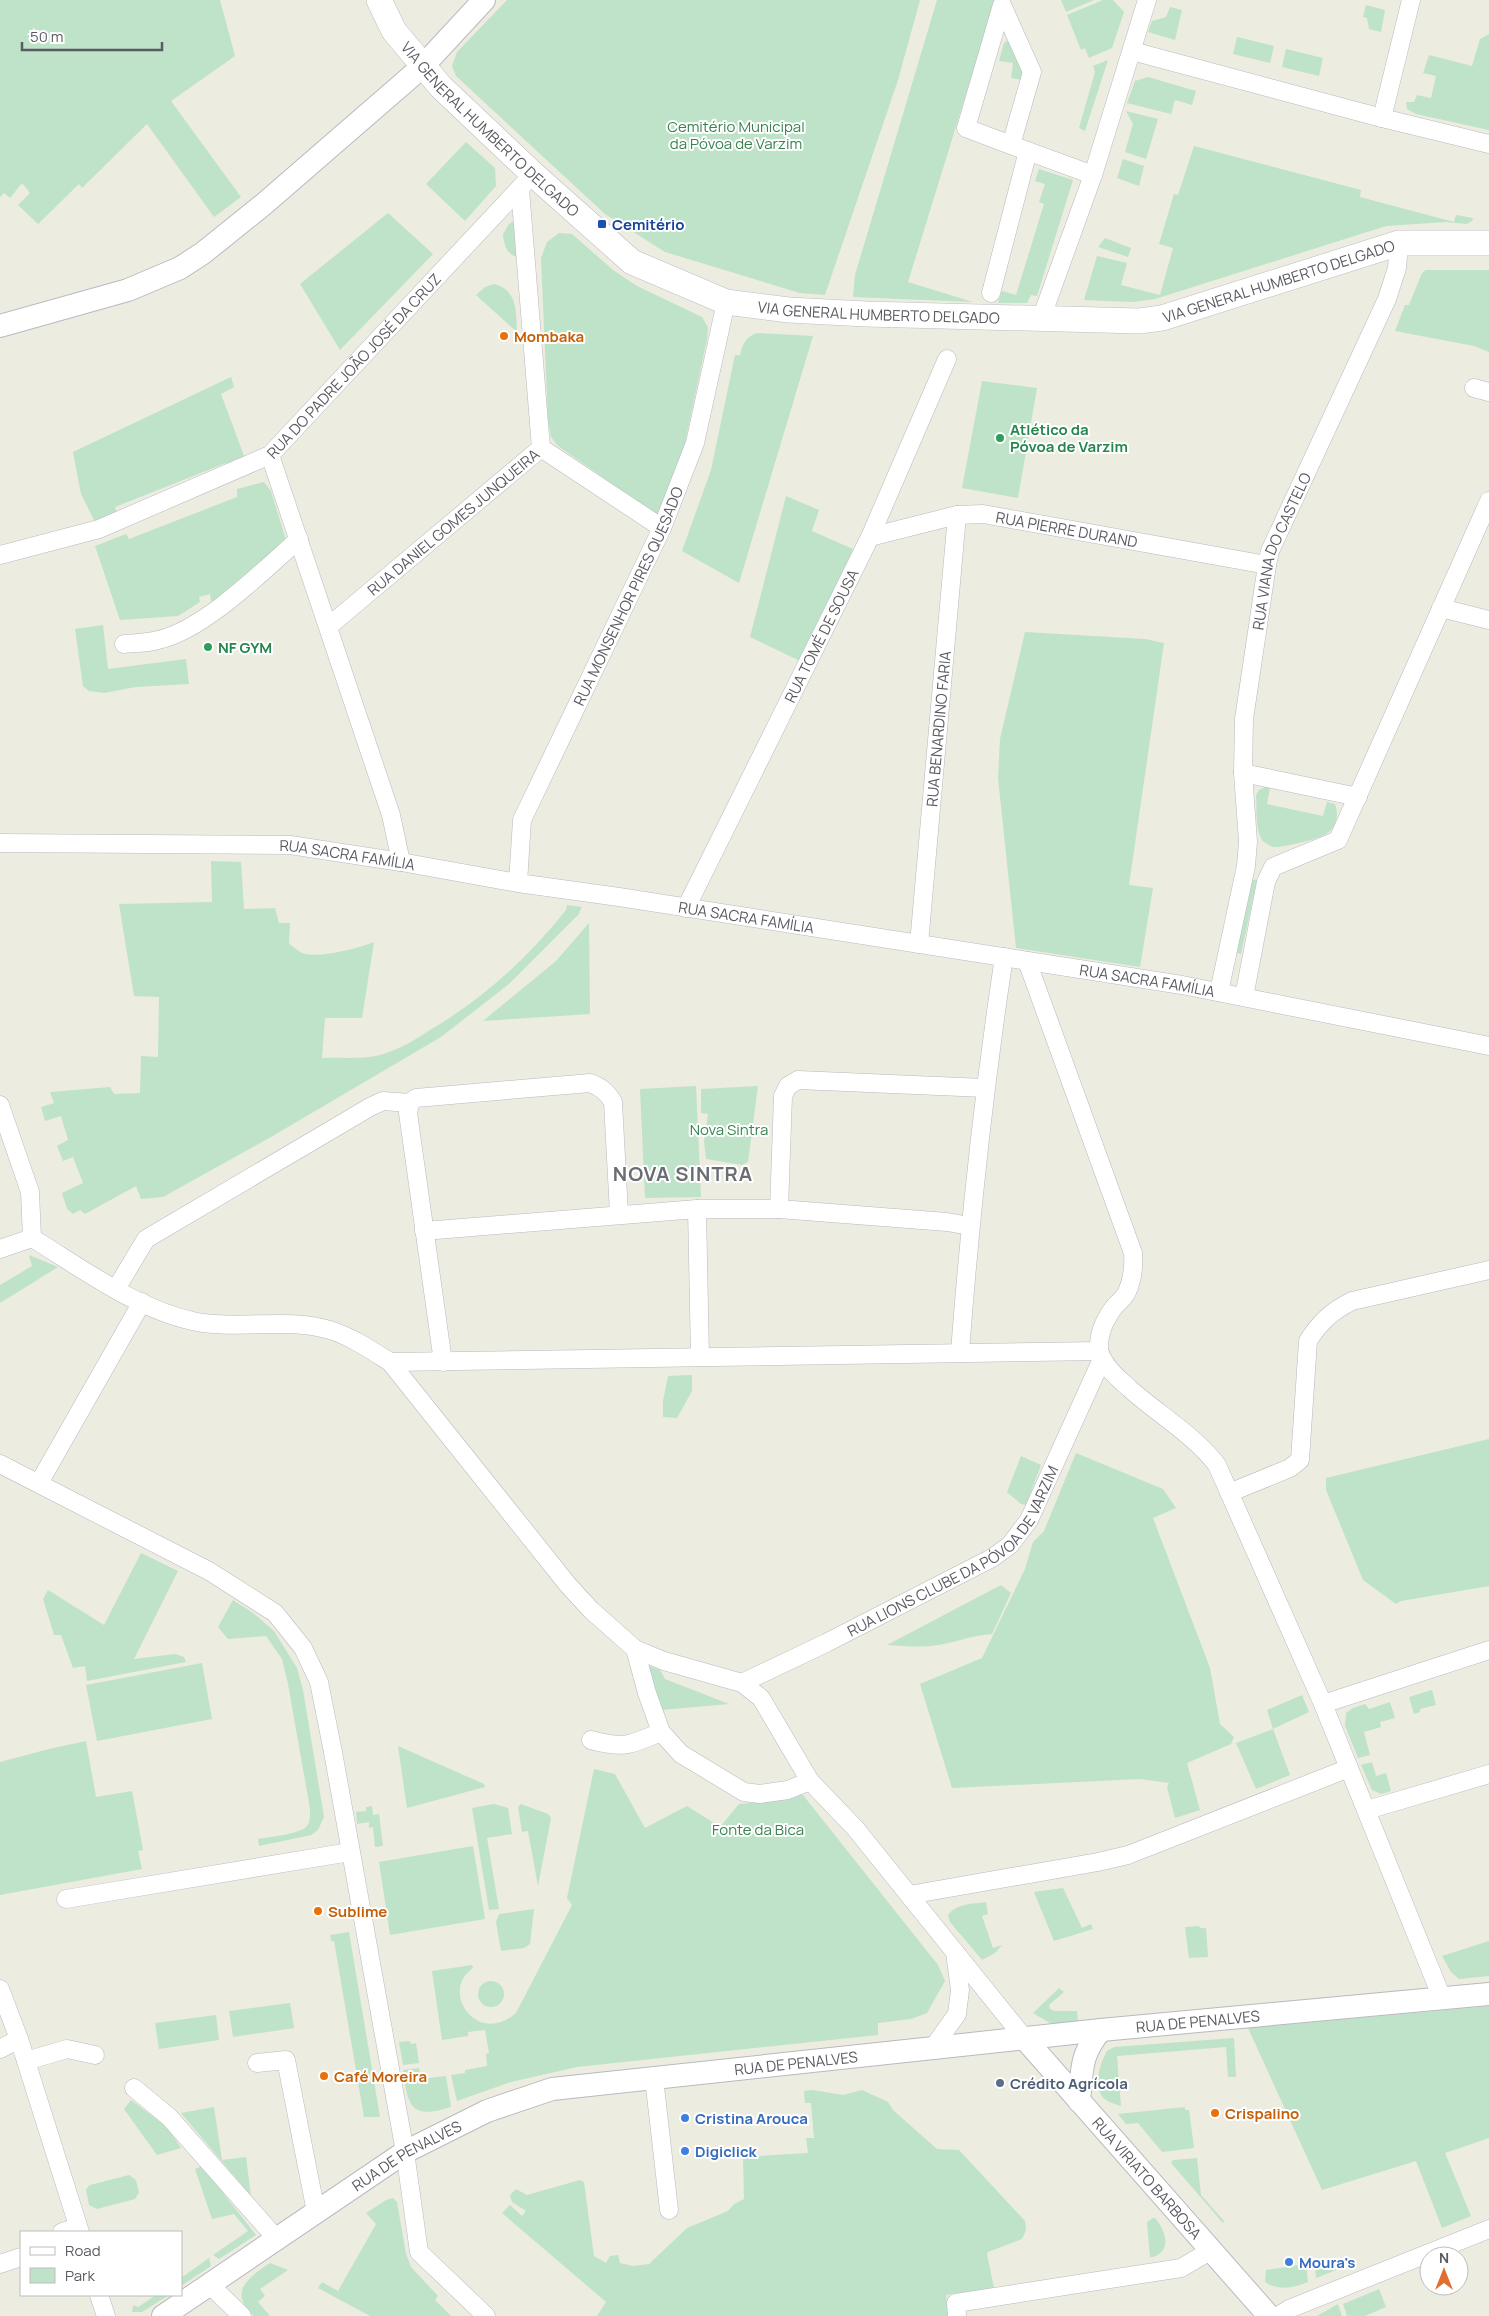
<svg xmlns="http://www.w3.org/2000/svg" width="1489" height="2316" viewBox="0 0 1489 2316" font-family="Manrope,sans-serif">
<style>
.green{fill:#bee3c8}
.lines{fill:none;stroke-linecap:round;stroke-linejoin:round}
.minor-casing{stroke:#b9b9c0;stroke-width:19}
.tertiary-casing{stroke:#b9b9c0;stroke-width:24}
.secondary-casing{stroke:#bcbdc4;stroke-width:26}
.minor{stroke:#fff;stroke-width:18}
.tertiary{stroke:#fff;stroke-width:22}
.secondary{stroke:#fff;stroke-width:25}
.transit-dot{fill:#1a4fb4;stroke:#fff;stroke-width:2}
.food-dot{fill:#e8710a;stroke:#fff;stroke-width:2}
.leisure-dot{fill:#2e9e5b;stroke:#fff;stroke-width:2}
.service-dot{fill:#5c6f8a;stroke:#fff;stroke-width:2}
.shop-dot{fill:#3f7fe0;stroke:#fff;stroke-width:2}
.labels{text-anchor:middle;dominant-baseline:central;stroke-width:4;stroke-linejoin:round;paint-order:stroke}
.park-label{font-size:15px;fill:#388350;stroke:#fff}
.street-label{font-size:15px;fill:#5a5b62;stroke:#fff}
.transit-label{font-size:15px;font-weight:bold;fill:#164399;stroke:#fff;text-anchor:start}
.food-label{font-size:15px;font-weight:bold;fill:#c56008;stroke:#fff;text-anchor:start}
.leisure-label{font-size:15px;font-weight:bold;fill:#27864d;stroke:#fff;text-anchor:start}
.service-label{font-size:15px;font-weight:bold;fill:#4e5e75;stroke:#fff;text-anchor:start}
.shop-label{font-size:15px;font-weight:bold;fill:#366cbe;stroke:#fff;text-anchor:start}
.district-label{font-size:20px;font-weight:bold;letter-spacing:1px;fill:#6b6d74;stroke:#fff}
</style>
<rect width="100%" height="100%" fill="#ecece1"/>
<!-- green -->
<path class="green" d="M0,0H220L235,56L171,101L241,197L214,217L147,124L82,188L79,184L38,224L18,205L30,193L22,183L10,198L4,193L0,197Z
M507,0H920L898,80L825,295L800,293L665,252L605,214L456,76L452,66L457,52Z
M937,0H995L908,282L973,302L853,297L855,275Z
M1061,0H1094L1066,12Z
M1103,0H1113L1124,12L1112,48L1089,58L1085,48L1081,50L1067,15Z
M1366,5L1385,10L1381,32L1369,29L1367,18L1363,17Z
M1170,7L1182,10L1175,40L1148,32L1152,21L1166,17Z
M1489,34V130L1416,114L1407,109L1406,102H1414L1417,95L1431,98L1436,76L1423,73L1429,55L1472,66L1480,39Z
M1237,37L1274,46L1270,63L1233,54Z
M1007,41L1010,42L1027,81L1011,78L1013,63L999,61L1004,43Z
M1286,49L1323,58L1319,76L1282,67Z
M1108,60L1085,131L1079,128L1095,72L1093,66Z
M1148,77L1196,91L1192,105L1175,100L1171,114L1127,103L1135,81Z
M1126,111L1158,119L1146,159L1125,152L1133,124Z
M466,142L495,168L496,186L465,221L426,184Z
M1194,146L1361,190L1360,197L1454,222L1456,215L1473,218L1472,221L1467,224L1446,222L1386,226L1155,299L1133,302L1084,300L1097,256L1127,263L1121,285L1160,295L1173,248L1159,244L1174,194L1178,195Z
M1123,159L1144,166L1139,186L1117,178Z
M1039,169L1073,180L1037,296L1031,295L1027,303H998L1002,291L1016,295L1044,204L1039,202L1045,184L1035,181Z
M388,213L433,254L340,350L300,284Z
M515,220L519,258C506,254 504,245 503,234L509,224Z
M559,233L572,234L613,270L637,286L702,317L708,327L707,339L682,457L661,513H654L558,446L551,437L548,420L541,258L547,242Z
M1105,238L1131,248L1128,257L1098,247Z
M1426,270H1489V352L1474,346L1395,331L1405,305H1409L1422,273Z
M494,284C518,290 516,312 517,332L476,295L485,287Z
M758,333L813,336L739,583L682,551L711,470L735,355H740C743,343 746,336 758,333Z
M231,377L234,387L221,394L246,461L228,469L226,463L115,507L117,514L95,522L81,494L73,452Z
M982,381L1037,388L1018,498L962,488Z
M264,482L271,491L286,540L218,600L211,601L210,594L199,597L200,602L178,616L120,620L95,546L126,534L129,539L237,497V489Z
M786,496L819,510L812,531L853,549L802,662L750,637Z
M103,625L108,669L186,659L189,684L136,687L104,693L89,691L83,686L75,629Z
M1025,632L1145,639L1164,643L1129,885L1153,888L1140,967L1016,948L998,778L1000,739Z
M1265,787L1270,788L1267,804L1323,816L1327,802L1335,804C1339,814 1337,828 1326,834C1319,839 1281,848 1273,847C1270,846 1265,843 1263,841C1255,831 1257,808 1256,795L1259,790Z
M211,861L241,862L244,909L275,908L279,923H290L289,944C293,946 298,951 302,953C318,959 359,948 374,942L362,1018H325L322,1058C341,1057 365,1060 383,1054C400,1049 415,1040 430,1030C483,999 528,958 566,910L567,905L582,907L578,915L509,984L441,1037L271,1137L163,1197L141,1199L136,1186L85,1214L80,1210L73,1214L67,1209L62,1193L83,1183L73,1157L63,1161L57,1146L68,1140L61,1116L45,1121L41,1107L54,1103L50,1092L110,1087L114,1094L140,1093L141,1056L158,1057L159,997L134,996L119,904L212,902Z
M1250,879L1257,880L1241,954L1234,952Z
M589,923L590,1014L483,1021L556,961Z
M696,1086L701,1197L645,1198L640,1089Z
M758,1086L748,1162L742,1165L706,1159L704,1141L708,1114L701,1113V1089Z
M29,1255L58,1267L0,1303V1285L32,1266Z
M692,1375V1391L677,1418L663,1417V1401L668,1376Z
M1489,1439V1586L1401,1601L1396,1604L1363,1580L1326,1490V1478Z
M1076,1453L1163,1489L1176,1508L1153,1518L1210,1668L1220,1724L1234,1737L1231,1744L1187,1763L1200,1810L1175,1818L1167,1787L1169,1783L1140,1779L952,1788L920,1684L982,1658L1025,1569L1033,1542L1044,1531Z
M1021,1456L1041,1465L1026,1505L1021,1504L1007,1492Z
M141,1553L178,1571L134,1659L175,1654L184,1657L186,1662L87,1681L85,1666L73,1668L61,1635H54L43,1599L48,1590L104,1625Z
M1001,1585L1011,1593L992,1634C973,1635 957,1642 938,1645C921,1648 904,1646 887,1645Z
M233,1600L253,1613L274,1631L297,1668L303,1690L324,1817L318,1830L311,1835L259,1846L258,1839C269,1837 299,1834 306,1827C312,1821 310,1810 309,1803L288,1684L282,1659L266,1636L228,1639L218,1627Z
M202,1663L212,1719L97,1741L86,1685Z
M649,1666L660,1670L665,1679L729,1704L660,1710L647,1669Z
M1432,1690L1436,1705L1420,1709V1712L1414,1714L1409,1697Z
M1302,1695L1309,1712L1273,1729L1290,1775L1256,1789L1236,1743L1273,1729L1267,1710Z
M1390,1702L1395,1718L1380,1722L1381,1727L1364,1732L1370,1755L1358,1758L1345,1726L1346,1713L1353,1708L1365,1704L1369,1709Z
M86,1741L96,1797L132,1791L143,1850L138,1851L142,1869L0,1895V1762L49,1749Z
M398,1746L484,1784L485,1787L407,1808Z
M1372,1762L1376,1776L1386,1773L1391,1791L1381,1794L1372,1790L1361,1765Z
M594,1769L615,1774L645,1828L687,1806L720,1827L739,1804L785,1799L799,1790L938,1965L945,1981L927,2013L911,2019L878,2023V2035L577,2067L511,2082L457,2101L451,2075L465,2073V2070L487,2066L486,2054L489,2053L485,2030L468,2032V2036L442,2040L432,1971L472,1965L473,1968C439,1991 477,2047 516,2013L572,1905L567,1898Z
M494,1804L508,1808L512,1834L487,1838L499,1909L489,1910L472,1808Z
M521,1804L548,1814L551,1818L538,1886L528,1831L522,1832L518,1807Z
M372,1806L373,1815L379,1814L383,1846L375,1847L373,1827L369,1828V1822L357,1824L356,1812L366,1811V1807Z
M473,1846L485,1919L390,1935L379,1862Z
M1063,1888L1082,1928L1091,1924L1093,1929L1054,1941L1034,1892Z
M986,1902L988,1914L982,1916L993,1948L1002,1945L995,1953L982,1960L950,1922L948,1915C957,1903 973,1904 986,1902Z
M534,1909L530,1944L524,1948L501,1951L496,1922L499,1914Z
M1199,1926L1200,1928H1206L1208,1957L1189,1958L1185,1927Z
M349,1932L380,2117H364L334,1941H331L330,1935Z
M1489,1941V1976L1459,1979L1451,1972L1442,1956Z
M478 1994a13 13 0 1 1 26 0a13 13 0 1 1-26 0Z
M1059,1988L1064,1992L1049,2005L1050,2009L1055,2011H1077L1078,2024L1050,2023L1033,2013Z
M290,2003L294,2028L233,2037L229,2011Z
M1489,2006V2138L1445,2153L1471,2216L1442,2228L1416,2161L1322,2190L1248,2028Z
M216,2015L219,2040L159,2049L155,2023Z
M1234,2038L1236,2077H1228L1226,2047L1117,2056L1121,2106C1116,2104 1110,2103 1106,2100C1091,2088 1100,2064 1107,2051L1114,2047Z
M410,2041L411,2044L416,2043L419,2063L403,2065L399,2042Z
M419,2068L421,2079L446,2076L451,2107C410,2120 408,2106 403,2070Z
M812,2090L843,2095L862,2090L888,2102L893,2110L937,2149L959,2150L1025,2221L1026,2230L1022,2239L988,2252L987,2254L994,2288L946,2295L948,2316H597L606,2302L502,2213L510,2205L522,2216L526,2211L512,2202L510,2195L516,2189L527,2195L580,2180L584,2182L594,2256L606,2263L610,2256L618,2255L620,2263L633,2266L649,2264L687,2228L728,2211L734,2204L744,2199L743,2157L808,2153L806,2138H814L811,2103H805L804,2091Z
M131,2100L167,2127L181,2148L157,2155L124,2109Z
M214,2107L222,2160L246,2157L251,2196L181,2113Z
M1185,2107V2110H1189L1194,2148L1162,2152L1138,2123L1126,2124L1118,2114Z
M1197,2158L1201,2195L1224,2221L1223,2223L1171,2163L1173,2160Z
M202,2166L256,2235L219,2259L213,2255L248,2231L234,2214L212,2219L195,2169Z
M129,2175L136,2180L139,2192L135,2199L97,2209L89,2205L86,2189L90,2185Z
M393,2198L397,2202L406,2254L411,2267L438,2296L435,2300L451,2316H370L318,2288L322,2282L338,2291L376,2224L366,2213L386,2200Z
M1153,2218H1155C1165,2230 1173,2250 1153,2257H1150L1147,2222Z
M209,2258L211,2266L181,2286V2278Z
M1332,2259L1336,2270L1316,2278L1315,2262Z
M270,2263L288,2270L260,2289L265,2296L258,2302L270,2316H254C227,2292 249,2277 270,2263Z
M1306,2264L1308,2282C1294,2288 1278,2291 1265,2282L1266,2270Z
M1379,2289L1386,2307L1365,2316H1347L1343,2304Z
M156,2295H169L142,2312H132L133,2305L138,2307Z
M1338,2304L1342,2316H1317Z"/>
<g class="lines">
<!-- minor casing -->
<g class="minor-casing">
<g id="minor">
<path d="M1132,51L1382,118L1489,144"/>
<path d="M1382,118L1411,0"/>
<path d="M1011,145L966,128L1002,5L1032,72L1011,145L1093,175"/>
<path d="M991,293L1028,151"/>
<path d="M1041,319L1093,175L1147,0"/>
<path d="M1474,388L1489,392"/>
<path d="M541,448L662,528"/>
<path d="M270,455L391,815L401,862"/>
<path id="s1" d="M870,537L957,515L983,514L1267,565"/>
<path id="s2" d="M0,555L99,529L270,455L533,174"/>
<path d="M1441,608L1489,620"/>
<path id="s3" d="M329,626L541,448L520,189"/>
<path d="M124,644C135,643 147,643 158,640C204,630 264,570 299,539"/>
<path d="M1243,773L1358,797"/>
<path id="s4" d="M0,843L290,845L401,862L518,883L619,897L1182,985L1489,1046"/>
<path id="s5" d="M518,883L522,820L662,528L695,443L726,302"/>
<path id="s6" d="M686,908L870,537L947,359"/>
<path id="s7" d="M919,944L957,515"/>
<path d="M1027,961L1133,1253C1134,1267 1133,1279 1127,1292C1124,1298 1119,1302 1114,1307C1104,1321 1098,1334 1099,1351"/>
<path id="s8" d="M1219,992L1246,866L1248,842L1243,773L1244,719L1267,565L1270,551L1387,299L1397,268L1399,243"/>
<path d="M1244,997L1266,882L1273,867L1338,840L1489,501"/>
<path d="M0,1105L30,1192L32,1238"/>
<path d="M697,1209L700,1357"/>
<path d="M779,1209L783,1096L788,1086L798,1080L985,1088"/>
<path d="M424,1231L697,1209H779L947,1222L970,1226"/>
<path d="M32,1238C83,1269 137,1310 197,1322C240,1330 287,1317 330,1330C352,1337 371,1350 390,1362L1099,1351C1105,1368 1117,1377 1130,1389C1158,1414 1194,1435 1217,1465L1323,1704L1442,1998"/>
<path d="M0,1249L32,1238"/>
<path d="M116,1289L146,1239L370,1107L383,1101L410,1103"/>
<path d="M960,1352C970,1220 984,1088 1004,957"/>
<path d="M390,1362L568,1585L591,1610L635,1649L664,1661L742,1683L761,1698L810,1781L855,1828L1025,2039"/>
<path d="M443,1362L408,1113L410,1103L416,1098L590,1083C601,1087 607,1092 613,1102L619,1214"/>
<path d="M0,1464L209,1571L275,1613L303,1648L319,1682L333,1752L405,2152L419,2252L486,2316"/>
<path d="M39,1483L142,1302"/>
<path d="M1229,1493L1290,1468L1300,1460L1308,1341C1320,1322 1332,1311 1352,1301L1489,1270"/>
<path d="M635,1649L647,1693L661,1732"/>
<path id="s9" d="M742,1683L826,1643L992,1558L1010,1545L1029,1520L1102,1359"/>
<path d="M1323,1704L1489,1650"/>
<path d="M591,1740C623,1749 631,1745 661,1732L681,1754L744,1792L760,1794L788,1790L810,1781"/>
<path d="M1367,1810L1489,1774"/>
<path d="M909,1895L1098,1862L1128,1855L1349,1768"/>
<path d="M66,1899L350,1852"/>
<path d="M0,1989L19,2039L80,2232"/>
<path d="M0,2049L19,2039"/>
<path d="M932,2049L957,2014L960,1990L955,1952"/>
<path d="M26,2061L67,2049L95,2055"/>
<path d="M257,2063L286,2060L316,2212"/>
<path d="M654,2078L669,2210"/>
<path d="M134,2088L169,2117L276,2238"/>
<path d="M62,2232L78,2227"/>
<path d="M0,2264L21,2257"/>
<path d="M209,2284L242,2316"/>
<path d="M99,2295L106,2316"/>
<path d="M957,2316L956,2303L1181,2268L1210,2251"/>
<path d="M1278,2316L1289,2309L1489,2229"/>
</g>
</g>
<!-- tertiary casing -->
<g class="tertiary-casing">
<g id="tertiary">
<path d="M0,326L128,290L180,268L203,253L264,204L422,67L484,0"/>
<path id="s10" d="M1025,2039L1269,2316"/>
<path d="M1079,2101C1082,2071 1080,2054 1101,2030"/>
<path id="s11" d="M163,2316L405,2152L487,2111L552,2089L1101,2030L1489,1994"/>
</g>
</g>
<!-- secondary casing -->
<g class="secondary-casing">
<g id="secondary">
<path id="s12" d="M379,0L394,31L441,87L533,174L632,262L726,302L789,310L866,314L1139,321L1162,318L1399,243H1489"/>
</g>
</g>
<!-- minor -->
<use href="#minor" class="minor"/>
<!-- tertiary -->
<use href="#tertiary" class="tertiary"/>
<!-- secondary -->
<use href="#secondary" class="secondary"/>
</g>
<!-- markers -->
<rect class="transit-dot" x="597" y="219" width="10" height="10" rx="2.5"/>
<g class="food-dot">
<circle cx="504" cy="336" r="5"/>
<circle cx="318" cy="1911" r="5"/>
<circle cx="324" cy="2076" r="5"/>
<circle cx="1215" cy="2113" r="5"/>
</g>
<g class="leisure-dot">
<circle cx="1000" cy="438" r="5"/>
<circle cx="208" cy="647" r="5"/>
</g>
<circle class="service-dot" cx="1000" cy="2083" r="5"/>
<g class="shop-dot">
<circle cx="685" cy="2118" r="5"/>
<circle cx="685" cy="2151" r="5"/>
<circle cx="1289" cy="2262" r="5"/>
</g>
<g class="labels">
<!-- park labels -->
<g class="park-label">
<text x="736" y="126">Cemitério Municipal<tspan x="736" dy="17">da Póvoa de Varzim</tspan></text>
<text x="729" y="1129">Nova Sintra</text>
<text x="758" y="1829">Fonte da Bica</text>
</g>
<!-- street labels -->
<g class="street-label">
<text stroke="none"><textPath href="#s12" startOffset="172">VIA GENERAL HUMBERTO DELGADO</textPath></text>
<text stroke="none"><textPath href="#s12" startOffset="1028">VIA GENERAL HUMBERTO DELGADO</textPath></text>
<text stroke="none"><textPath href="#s12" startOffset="622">VIA GENERAL HUMBERTO DELGADO</textPath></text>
<text stroke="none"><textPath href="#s2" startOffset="411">RUA DO PADRE JOÃO JOSÉ DA CRUZ</textPath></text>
<text stroke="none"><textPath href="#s3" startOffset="162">RUA DANIEL GOMES JUNQUEIRA</textPath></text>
<text stroke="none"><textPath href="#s1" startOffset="201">RUA PIERRE DURAND</textPath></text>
<text stroke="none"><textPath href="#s8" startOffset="449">RUA VIANA DO CASTELO</textPath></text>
<text stroke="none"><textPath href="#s5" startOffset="311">RUA MONSENHOR PIRES QUESADO</textPath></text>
<text stroke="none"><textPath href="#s6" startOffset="304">RUA TOMÉ DE SOUSA</textPath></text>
<text stroke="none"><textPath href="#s7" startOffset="216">RUA BENARDINO FARIA</textPath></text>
<text stroke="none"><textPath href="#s4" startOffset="348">RUA SACRA FAMÍLIA</textPath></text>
<text stroke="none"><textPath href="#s4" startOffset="752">RUA SACRA FAMÍLIA</textPath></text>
<text stroke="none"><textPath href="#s4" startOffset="1158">RUA SACRA FAMÍLIA</textPath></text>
<text stroke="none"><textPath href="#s9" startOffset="255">RUA LIONS CLUBE DA PÓVOA DE VARZIM</textPath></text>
<text stroke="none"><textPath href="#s11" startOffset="1102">RUA DE PENALVES</textPath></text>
<text stroke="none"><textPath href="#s11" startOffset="698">RUA DE PENALVES</textPath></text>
<text stroke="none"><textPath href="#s11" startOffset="292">RUA DE PENALVES</textPath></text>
<text stroke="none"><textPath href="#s10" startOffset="185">RUA VIRIATO BARBOSA</textPath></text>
</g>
<!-- transit labels -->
<g class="transit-label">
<text x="612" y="224">Cemitério</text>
</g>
<!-- food labels -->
<g class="food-label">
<text x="514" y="336">Mombaka</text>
<text x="328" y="1911">Sublime</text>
<text x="334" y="2076">Café Moreira</text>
<text x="1225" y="2113">Crispalino</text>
</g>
<!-- leisure labels -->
<g class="leisure-label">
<text x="1010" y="429">Atlético da<tspan x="1010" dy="17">Póvoa de Varzim</tspan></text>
<text x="218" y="647">NF GYM</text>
</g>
<!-- service labels -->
<g class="service-label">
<text x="1010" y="2083">Crédito Agrícola</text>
</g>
<!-- shop labels -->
<g class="shop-label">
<text x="695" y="2118">Cristina Arouca</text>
<text x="695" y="2151">Digiclick</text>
<text x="1299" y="2262">Moura's</text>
</g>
<!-- district labels -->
<g class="district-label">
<text x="683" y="1173">NOVA SINTRA</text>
</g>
</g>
<!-- legend -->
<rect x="20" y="2231" width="162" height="65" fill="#ffffff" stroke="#bdbdc0"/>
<rect x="30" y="2247" width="25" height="8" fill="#ffffff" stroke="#bdbdc0"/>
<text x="65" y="2256" font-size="15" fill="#5a5b62">Road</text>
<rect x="30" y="2268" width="25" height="15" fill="#bee3c8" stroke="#bdbdc0"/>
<text x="65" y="2281" font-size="15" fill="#5a5b62">Park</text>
<!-- north arrow -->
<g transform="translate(1444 2271)"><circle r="24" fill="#ffffff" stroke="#bdbdc0"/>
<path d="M0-4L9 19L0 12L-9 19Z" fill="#e26f31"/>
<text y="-8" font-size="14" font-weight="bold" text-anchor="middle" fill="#5a5b62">N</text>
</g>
<!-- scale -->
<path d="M22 42v8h140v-8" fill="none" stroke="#5a5b62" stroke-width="2.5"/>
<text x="30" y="42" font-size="15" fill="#5a5b62" stroke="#ffffff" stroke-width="4" paint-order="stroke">50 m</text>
</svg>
